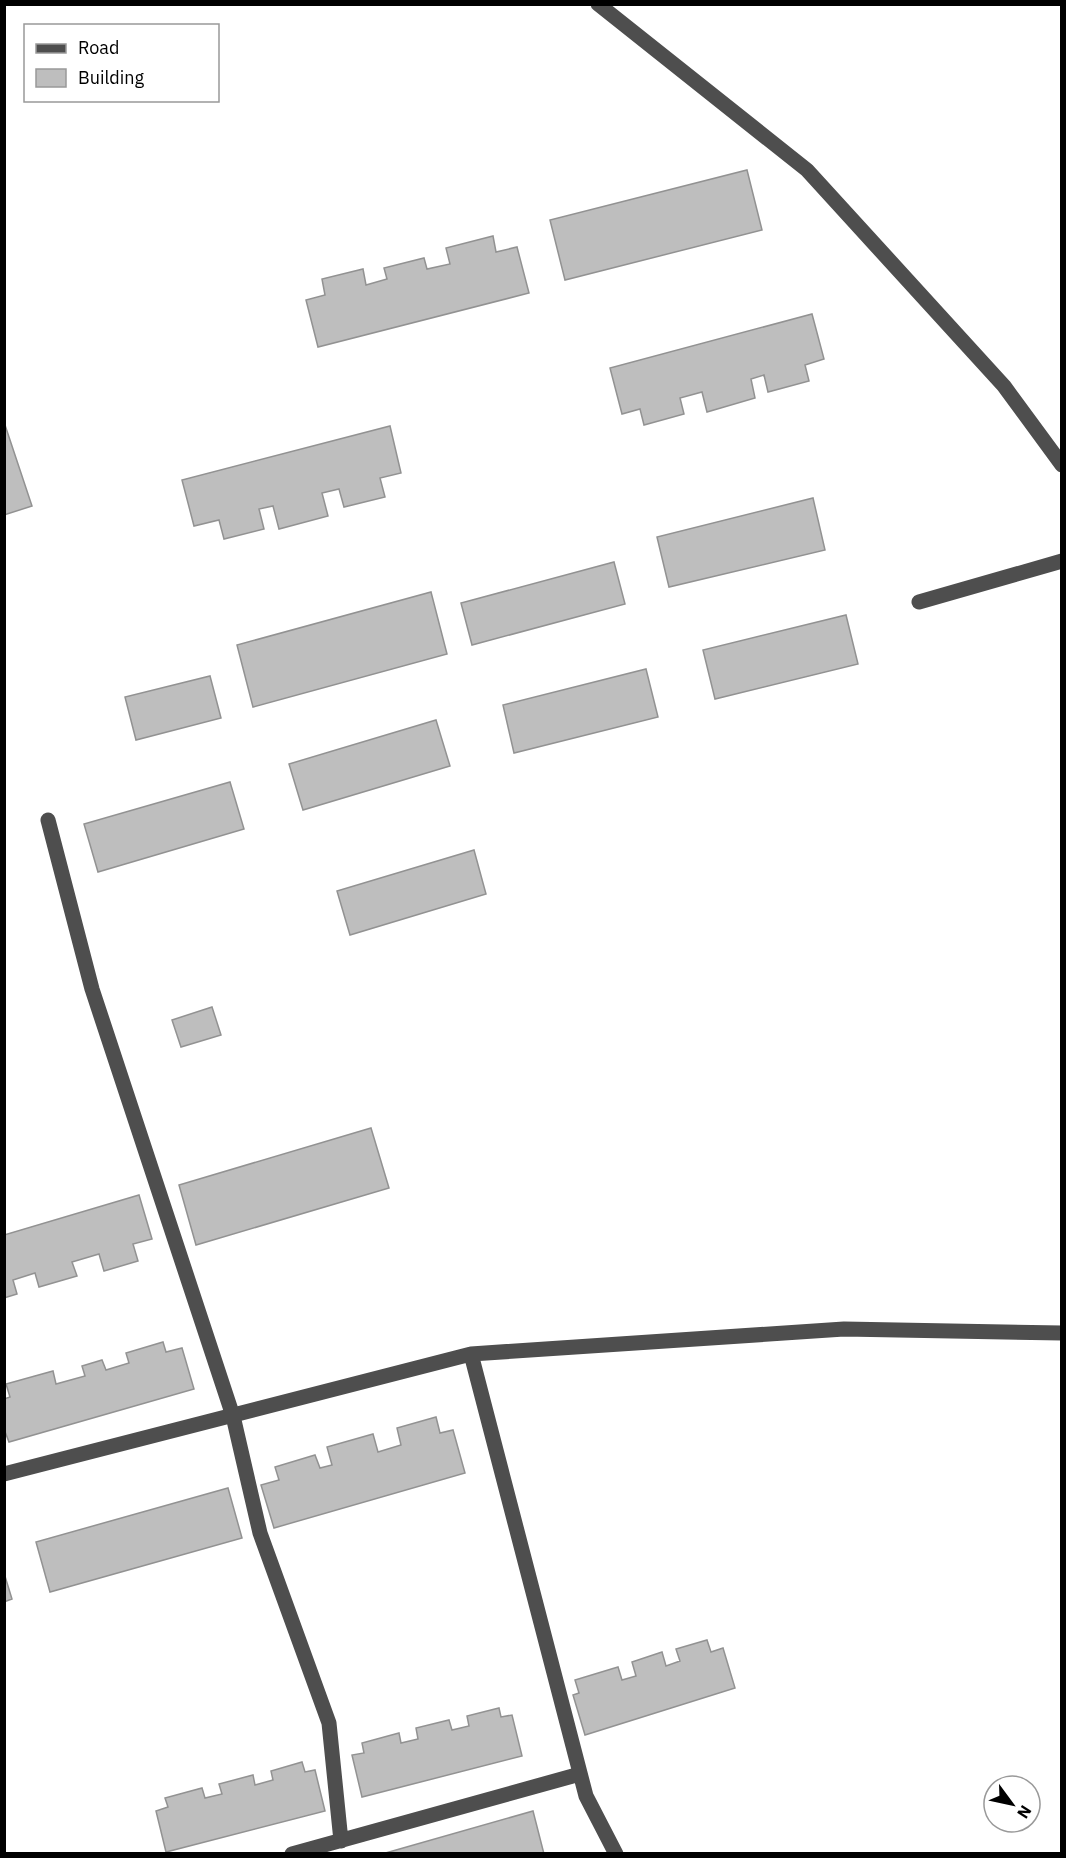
<svg xmlns="http://www.w3.org/2000/svg" width="1066" height="1858" viewBox="0 0 1066 1858" font-family="'IBM Plex Sans',sans-serif">
<style>
.building{fill:#bebebe;stroke:#929292;stroke-width:1.5}
.lines{fill:none;stroke-linecap:round;stroke-linejoin:round}
.minor{stroke:#4e4e4e;stroke-width:15}
</style>
<rect width="100%" height="100%" fill="#fff"/>
<!-- building -->
<path class="building" d="M747,170L762,230L565,280L550,220Z
M493,236L496,252L517,247L529,293L318,347L306,300L325,295L322,279L363,269L366,285L387,279L384,268L424,258L427,269L450,264L446,248Z
M812,314L824,359L805,365L809,381L768,392L764,375L751,379L755,398L707,412L702,392L680,398L684,414L644,425L640,409L622,414L610,368Z
M4,422L32,506L4,515Z
M390,426L401,473L380,478L385,497L344,507L339,489L322,493L328,516L279,529L273,506L259,509L264,529L224,539L219,520L194,526L182,480Z
M813,498L825,550L669,587L657,537Z
M614,562L625,604L472,645L461,603Z
M431,592L447,654L253,707L237,645Z
M846,615L858,664L715,699L703,650Z
M646,669L658,717L514,753L503,705Z
M210,676L221,718L136,740L125,697Z
M436,720L450,766L303,810L289,764Z
M230,782L244,829L98,872L84,824Z
M474,850L486,894L350,935L337,891Z
M212,1007L221,1035L181,1047L172,1020Z
M371,1128L389,1188L196,1245L179,1185Z
M139,1195L152,1239L133,1244L138,1261L104,1271L99,1254L72,1262L77,1276L39,1287L35,1273L13,1280L17,1294L4,1298V1235Z
M163,1342L166,1352L182,1348L194,1389L9,1442L4,1429V1399L10,1397L6,1384L53,1371L56,1384L85,1376L82,1366L102,1360L106,1370L129,1363L126,1353Z
M436,1417L440,1433L453,1430L465,1473L274,1528L261,1485L279,1480L275,1467L315,1455L320,1468L332,1465L327,1447L373,1434L378,1452L401,1445L397,1428Z
M228,1488L242,1538L50,1592L36,1542Z
M4,1573L12,1599L4,1602Z
M707,1640L711,1652L723,1648L735,1688L585,1735L573,1695L579,1693L575,1680L618,1667L622,1680L636,1676L632,1662L662,1652L666,1666L680,1661L676,1649Z
M499,1708L501,1717L512,1715L522,1756L362,1797L352,1755L364,1753L362,1743L399,1733L401,1743L418,1739L416,1728L449,1720L452,1730L469,1726L467,1716Z
M302,1762L305,1772L315,1770L325,1811L166,1852L156,1811L168,1807L165,1798L202,1788L205,1798L222,1794L219,1784L253,1775L255,1785L273,1780L271,1771Z
M533,1811L544,1854H382Z"/>
<g class="lines">
<!-- minor -->
<path class="minor" d="M598,4L807,170L1004,386L1062,465
M919,602L1062,561
M48,820L92,989L233,1416L260,1533L329,1723L341,1841
M4,1474L471,1354
M292,1854L580,1774
M616,1854L586,1796L471,1354L844,1329L1062,1333"/>
</g>
<!-- border -->
<rect width="1066" height="1858" fill="none" stroke="#000000" stroke-width="12"/>
<!-- legend -->
<rect x="24" y="24" width="195" height="78" fill="#ffffff" stroke="#999999" stroke-width="1.5"/>
<rect x="36" y="44" width="30" height="9" fill="#4e4e4e" stroke="#999999" stroke-width="1.5"/>
<text x="78" y="54" font-size="18" fill="#000000">Road</text>
<rect x="36" y="69" width="30" height="18" fill="#bebebe" stroke="#999999" stroke-width="1.5"/>
<text x="78" y="84" font-size="18" fill="#000000">Building</text>
<!-- north arrow -->
<g transform="translate(1012 1804) rotate(123)"><circle r="28" fill="#ffffff" stroke="#999999" stroke-width="1.5"/>
<path d="M0-4.5L10 22L0 15L-10 22Z" fill="#000000"/>
<text y="-9" font-size="16" font-weight="bold" text-anchor="middle" fill="#000000">N</text>
</g>
</svg>
